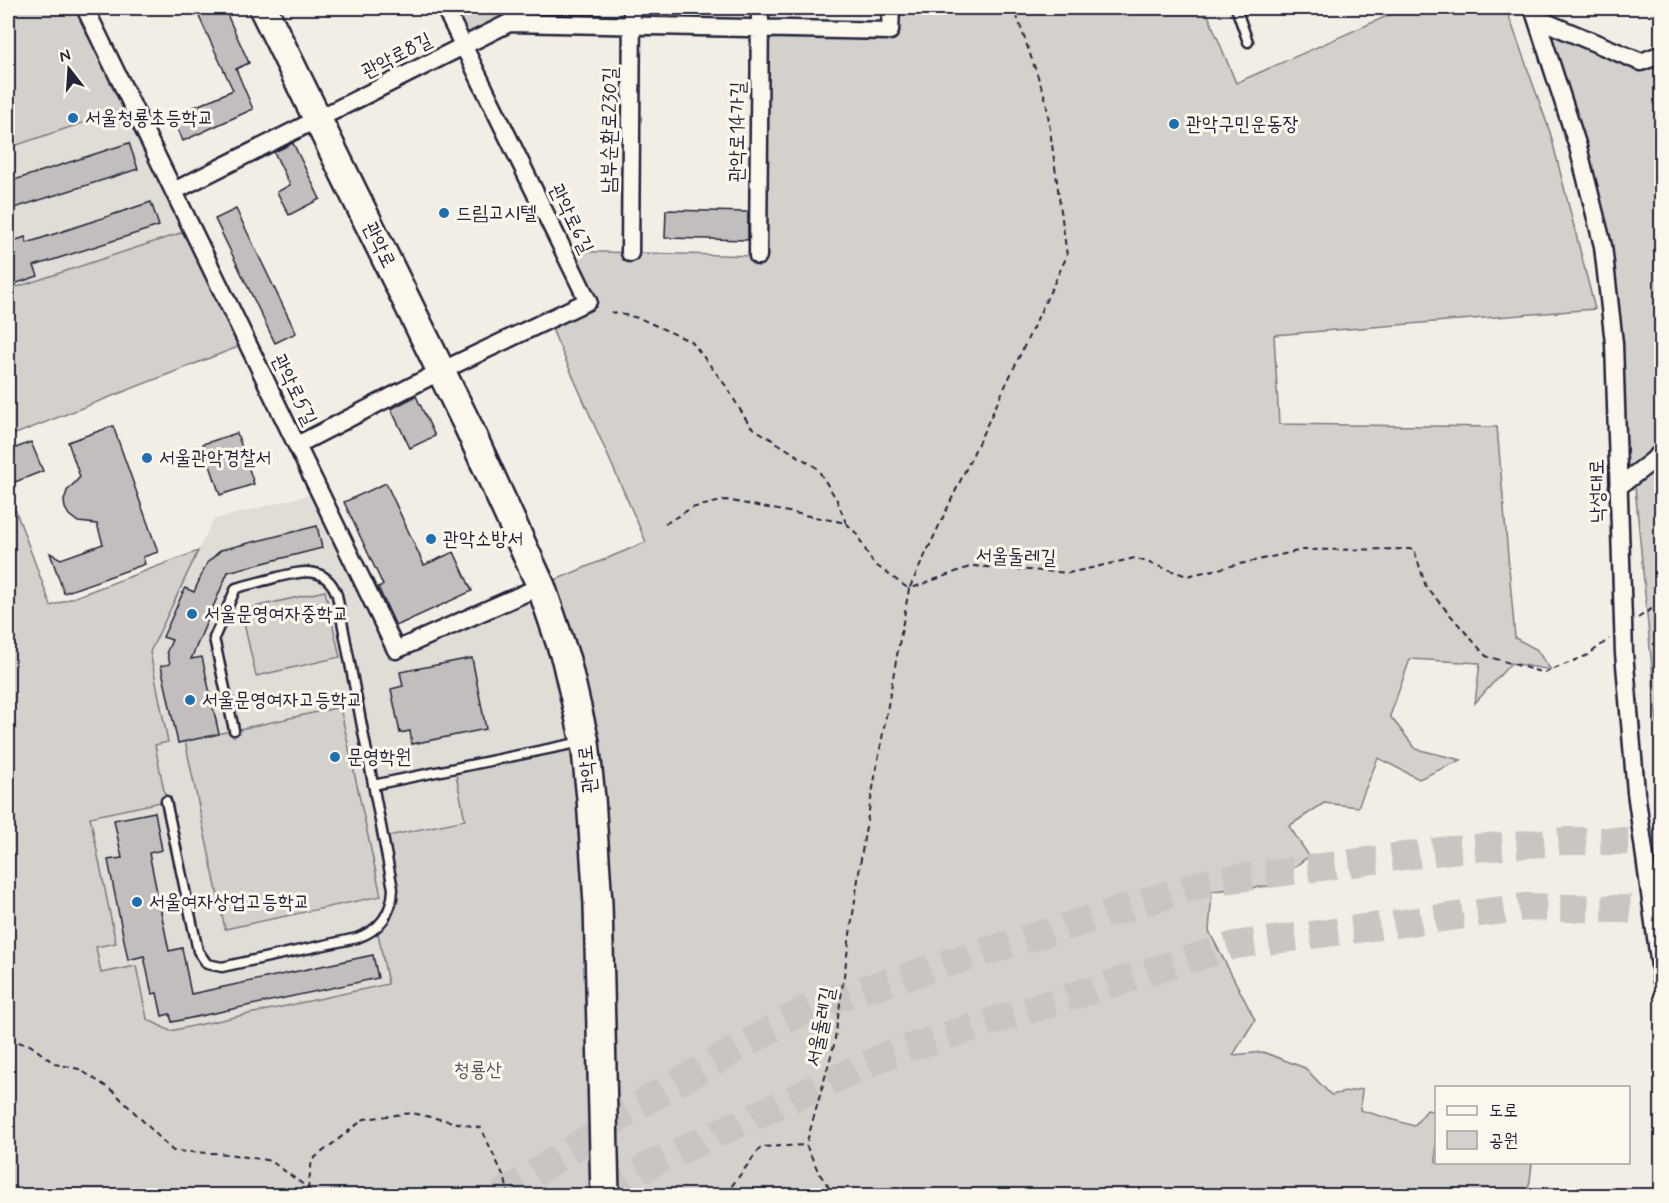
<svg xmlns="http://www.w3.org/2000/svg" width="1669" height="1203" viewBox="0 0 1669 1203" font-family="Mynerve,'Poor Story',sans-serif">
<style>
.built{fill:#e0dcd6}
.green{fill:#d4d1cc;stroke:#7b7a84;stroke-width:1.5}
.building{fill:#c2bebe;stroke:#22223b;stroke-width:1.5}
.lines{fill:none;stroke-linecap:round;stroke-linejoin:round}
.trunk-tunnel{stroke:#c8c5c3;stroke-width:28;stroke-dasharray:28 14;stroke-linecap:butt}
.service-casing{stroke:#22223b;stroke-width:13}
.minor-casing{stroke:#22223b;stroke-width:21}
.primary-casing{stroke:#22223b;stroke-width:32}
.path{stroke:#22223b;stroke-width:2;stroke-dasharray:6 4.5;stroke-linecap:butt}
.service{stroke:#fbf7ec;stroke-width:8}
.minor{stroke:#fbf7ec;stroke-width:16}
.primary{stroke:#fbf7ec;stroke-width:27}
.poi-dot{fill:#1f6fb2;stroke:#fbf7ec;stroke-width:2}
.labels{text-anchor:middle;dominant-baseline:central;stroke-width:6;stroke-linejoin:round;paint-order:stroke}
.street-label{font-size:20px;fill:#22223b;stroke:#fbf7ec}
.poi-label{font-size:20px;fill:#22223b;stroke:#fbf7ec;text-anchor:start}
.park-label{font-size:20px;fill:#575766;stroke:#fbf7ec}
</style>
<rect width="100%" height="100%" fill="#f2eee5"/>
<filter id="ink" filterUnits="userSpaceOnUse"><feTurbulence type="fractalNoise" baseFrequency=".0167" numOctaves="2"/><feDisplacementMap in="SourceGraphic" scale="12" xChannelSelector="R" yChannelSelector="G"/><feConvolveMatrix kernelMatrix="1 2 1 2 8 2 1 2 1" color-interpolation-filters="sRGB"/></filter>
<g filter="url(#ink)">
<!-- built -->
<path class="built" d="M8,8H85L193,229L8,290Z
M320,492L396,649L541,586L585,742L478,887L377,928L388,984L170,1031L147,1019L136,966L101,973L96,947L116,943L90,816L166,801L155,745L168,741L150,652L213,520Z"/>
<!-- green -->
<path class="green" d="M8,8H85L133,106L8,148Z
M445,8H509V23L464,46Z
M891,8H1205L1236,83L1405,8H1506L1550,132L1595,309L1274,335L1279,424L1497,427L1515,638L1536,649L1551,670L1511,663L1475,703L1480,663L1410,659L1390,716L1416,749L1461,760L1419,779L1378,758L1358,807L1324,803L1289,826L1309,856L1269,886L1212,891L1209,931L1255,1020L1233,1055L1263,1052L1305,1068L1331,1095L1362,1089L1360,1110L1414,1126L1427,1110L1436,1112V1162L1532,1163L1530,1181L1526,1195H8V490L51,606L198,551L150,652L168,742L155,745L166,801L90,817L116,943L96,947L101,973L136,966L147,1019L170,1031L388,984L377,928L392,897L383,837L465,820L455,769L585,742L541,586L646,542L548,320L588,301L564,251L758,256L760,28L890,31Z
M1538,19L1661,72V764L1634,476L1618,487L1603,246Z
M193,229L248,343L8,437V290Z
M325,591L340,657L256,676L241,610Z
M340,707L381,896L225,929L185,741Z"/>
<!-- building -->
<path class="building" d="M195,8H224L249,63L236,69L253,109L183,141L172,117L233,90Z
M129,143L138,169L8,210V182Z
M293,143L320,199L289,215L277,192L290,185L274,152Z
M151,202L159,226L34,266L38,276L8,286V243L25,237L27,243Z
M236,209L296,333L275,343L215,219Z
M666,210L748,212V240L665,238Z
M416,396L435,436L410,448L391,409Z
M113,426L158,552L143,557L145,564L64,593L50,553L61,559L103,544L97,524L78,522L69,515L65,508L64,501L67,491L80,477L68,442Z
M237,433L254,484L220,495L203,444Z
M31,442L43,471L15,482L8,461V451Z
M386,483L424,565L454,552L472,591L396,626L378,587L383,585L344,502Z
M317,526L322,548L228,572L191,659L202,657L219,734L178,743L161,666L170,664L167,651L172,640L163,637L185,588L194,592L207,563L221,550Z
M472,658L486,729L412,744L410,731L400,733L391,689L403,686L400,672Z
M155,812L162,850L149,853L169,951L182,948L191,994L373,955L378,978L172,1022L170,1014L162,1016L157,993L152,994L144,956L128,960L108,860L122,858L114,820Z"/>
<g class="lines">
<!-- trunk-tunnel -->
<path class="trunk-tunnel" d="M499,1196L649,1099L814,1005L1209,882L1449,850L1567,841H1662
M606,1196L649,1165L892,1053L1235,945L1526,907L1662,910"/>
<!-- service casing -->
<g class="service-casing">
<path id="service" d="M509,8V23
M1236,8L1248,42
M373,785L582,742
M166,801L198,951L207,964L222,967L357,938C380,930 392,913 393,889L337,595C326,565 302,571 278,577C264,581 250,584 236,588L214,638L234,730"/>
</g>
<!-- minor casing -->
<g class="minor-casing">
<path id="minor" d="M85,8L396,650L541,586
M1533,8L1578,147L1603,246L1614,343L1624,653L1636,792L1662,981
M1538,19L1641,62L1662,54
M174,191L509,23L890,31L891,8
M630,253L632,8
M758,256L760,8
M297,445L441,371L588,301L445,8
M1618,487L1651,462L1662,452"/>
</g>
<!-- primary casing -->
<g class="primary-casing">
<path id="primary" d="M263,8L468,426L541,586L566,660L585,742L591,798L598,904L605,1196"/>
</g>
<!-- path -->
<path class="path" d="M611,312L639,318L692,342L726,386L750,426L817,468L837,500L846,523
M665,524L691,508L726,500L846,523L856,533L873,563L909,589L1067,256L1046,100L1014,8
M1638,618L1656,606L1662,605
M8,1040L30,1045L55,1064L79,1069L113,1091L173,1151L229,1154L271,1161L308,1188L312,1160L364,1119L412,1113L481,1128L505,1179L509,1196
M308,1188L313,1196
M728,1196L731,1187L761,1147L806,1145
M835,1196L819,1173L806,1145L834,1045L864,838L909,589L972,566L1069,573L1135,558L1187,576L1302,550L1414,549L1426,587L1486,656L1544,673L1588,655L1609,639"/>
<!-- service -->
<use href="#service" class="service"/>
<!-- minor -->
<use href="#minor" class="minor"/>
<!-- primary -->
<use href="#primary" class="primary"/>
</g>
</g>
<!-- markers -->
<g class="poi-dot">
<circle cx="73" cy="118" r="6"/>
<circle cx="1174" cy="124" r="6"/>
<circle cx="444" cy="213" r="6"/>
<circle cx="147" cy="458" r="6"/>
<circle cx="431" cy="539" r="6"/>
<circle cx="192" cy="614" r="6"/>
<circle cx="190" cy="700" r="6"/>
<circle cx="335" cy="757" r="6"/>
<circle cx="137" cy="902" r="6"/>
</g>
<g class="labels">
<!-- street labels -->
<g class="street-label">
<text transform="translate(397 56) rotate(-27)">관악로8길</text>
<text transform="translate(610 130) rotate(-89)">남부순환로230길</text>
<text transform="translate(738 132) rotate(-89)">관악로14가길</text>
<text transform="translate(571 219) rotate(64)">관악로6길</text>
<text transform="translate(379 245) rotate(64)">관악로</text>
<text transform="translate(294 390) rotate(64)">관악로5길</text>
<text transform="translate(1598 491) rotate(-91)">낙성대로</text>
<text transform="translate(1016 557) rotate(2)">서울둘레길</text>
<text transform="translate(588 769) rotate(-96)">관악로</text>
<text transform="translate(821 1027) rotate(-79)">서울둘레길</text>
</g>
<!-- poi labels -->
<g class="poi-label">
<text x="85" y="118">서울청룡초등학교</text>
<text x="1186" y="124">관악구민운동장</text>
<text x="456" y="213">드림고시텔</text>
<text x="159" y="458">서울관악경찰서</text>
<text x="443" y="539">관악소방서</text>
<text x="204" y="614">서울문영여자중학교</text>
<text x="202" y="700">서울문영여자고등학교</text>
<text x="347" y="757">문영학원</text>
<text x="149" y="902">서울여자상업고등학교</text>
</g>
<!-- park labels -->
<g class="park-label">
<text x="478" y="1070">청룡산</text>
</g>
</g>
<!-- margin -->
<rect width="1669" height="1203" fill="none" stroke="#fbf7ec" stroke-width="30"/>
<rect x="15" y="15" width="1639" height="1173" fill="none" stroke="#22223b" stroke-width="2" filter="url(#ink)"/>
<!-- legend -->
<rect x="1435" y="1086" width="195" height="78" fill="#fbf7ec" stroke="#a4a2a5" stroke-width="1.5"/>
<rect x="1447" y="1106" width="30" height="9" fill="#fbf7ec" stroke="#a4a2a5" stroke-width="1.5"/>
<text x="1489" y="1116" font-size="18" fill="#22223b">도로</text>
<rect x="1447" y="1131" width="30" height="18" fill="#d4d1cc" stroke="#a4a2a5" stroke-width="1.5"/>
<text x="1489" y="1146" font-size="18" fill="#22223b">공원</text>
<!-- north arrow -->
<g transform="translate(69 69) rotate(343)" stroke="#fbf7ec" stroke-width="4.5" paint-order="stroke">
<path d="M0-4.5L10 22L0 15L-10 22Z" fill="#22223b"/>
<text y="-9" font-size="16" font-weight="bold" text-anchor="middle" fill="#22223b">N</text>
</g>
</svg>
